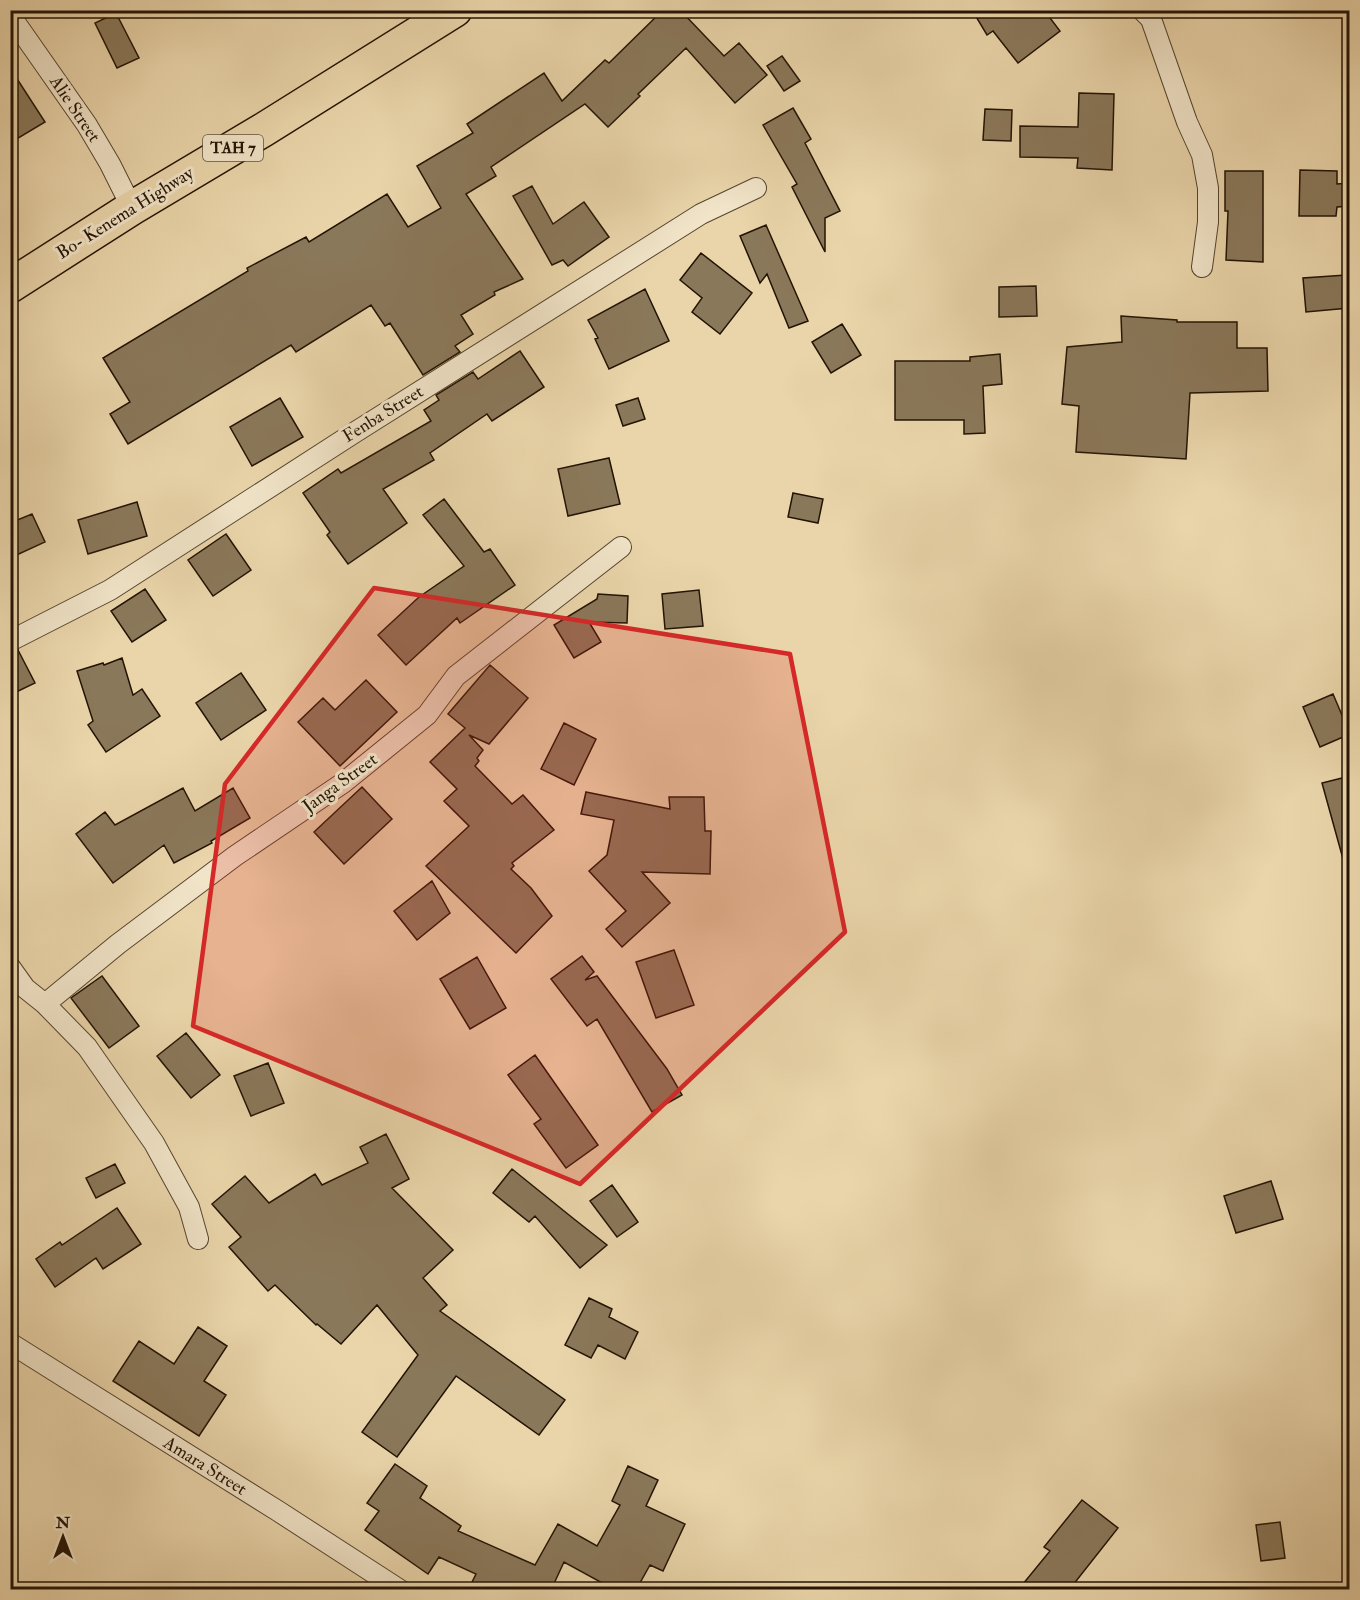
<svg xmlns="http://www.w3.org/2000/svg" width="1360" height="1600" viewBox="0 0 1360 1600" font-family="'IM FELL Double Pica',serif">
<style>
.building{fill:#8a785a;stroke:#231304;stroke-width:1.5}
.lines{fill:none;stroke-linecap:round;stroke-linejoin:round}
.street-casing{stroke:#55442e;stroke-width:22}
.highway-casing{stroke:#231304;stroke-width:36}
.street{stroke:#f1e4c8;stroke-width:20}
.highway{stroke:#ead5aa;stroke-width:33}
.marked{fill:#d62828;fill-opacity:0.2;stroke:#d62828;stroke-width:4.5;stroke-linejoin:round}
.labels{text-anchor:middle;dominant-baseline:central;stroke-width:6;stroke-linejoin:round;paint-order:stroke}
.shield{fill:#f1e4c8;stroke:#61523f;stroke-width:1.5}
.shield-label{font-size:16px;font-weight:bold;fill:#231304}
.street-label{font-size:18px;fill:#231304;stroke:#f1e4c8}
</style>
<rect width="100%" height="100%" fill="#ead5aa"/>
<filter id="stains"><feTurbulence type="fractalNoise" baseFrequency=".00333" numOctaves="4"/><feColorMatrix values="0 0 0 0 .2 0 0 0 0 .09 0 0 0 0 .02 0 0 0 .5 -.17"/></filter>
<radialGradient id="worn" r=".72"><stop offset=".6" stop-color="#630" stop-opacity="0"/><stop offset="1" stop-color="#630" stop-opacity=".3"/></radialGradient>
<!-- building -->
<path class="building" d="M663,10H680L724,56L739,43L767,75L735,103L686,48L638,94L640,96L608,127L585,104L491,167L496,176L466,194L523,279L494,292L495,295L461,315L473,334L455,346L460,352L423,375L390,323L385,326L371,305L296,352L291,345L128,444L110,414L130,402L103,358L248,271L247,268L306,237L309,242L387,194L408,227L441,208L417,166L473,133L467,124L544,73L562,101L605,60L609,63Z
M972,10H1044L1060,31L1018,63L993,31L987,35Z
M116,13L139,58L117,68L95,23Z
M782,56L800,81L784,91L767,66Z
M10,68L45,122L10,143Z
M1079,93L1114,94L1112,170L1077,168L1078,158L1020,157V126L1078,127Z
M793,108L811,139L805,143L840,211L825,218V252L792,187L797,184L763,125Z
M985,109L1012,110L1011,141L983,140Z
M1300,170L1337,171V184L1350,183V206L1337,207L1336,216H1299Z
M1225,171H1263V262L1226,260L1228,211H1225Z
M532,186L553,224L584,202L609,237L568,266L563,260L552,265L513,196Z
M766,225L808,321L789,328L767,274L760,283L740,236Z
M701,253L752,293L720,334L692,312L702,298L680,280Z
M1346,275L1349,308L1306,312L1303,278Z
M1036,286L1037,316L999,317V287Z
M645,289L669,341L609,369L595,339L598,338L588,320Z
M1121,316L1177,320V322H1237V348H1267L1268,391L1190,393L1186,459L1076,452L1079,406L1062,404L1067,347L1122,342Z
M842,324L861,355L831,373L812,342Z
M520,351L544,387L492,421L487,414L430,453L434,460L383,489L407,523L348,564L327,535L330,532L303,493L338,469L341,473L431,421L424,410L439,400L436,395L473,372L478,379Z
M1000,354L1002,384L983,386L985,433L964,434V420H895V361H970V357Z
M280,398L303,437L252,466L230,427Z
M638,398L645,419L623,426L616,405Z
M609,458L620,504L568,516L558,469Z
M793,493L823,499L818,523L788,517Z
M444,499L484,552L490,549L515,585L460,623L457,618L406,665L378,635L419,597L464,566L423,515Z
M137,502L147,536L88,554L78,520Z
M32,514L45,542L10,558V523Z
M226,534L251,570L213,596L188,560Z
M145,589L166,620L132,642L111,611Z
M699,590L703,626L665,629L662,594Z
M598,594L628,596L627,623L589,622L601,642L574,658L554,625L597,599Z
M18,650L35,683L10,695V653Z
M122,658L133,695L142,689L160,716L106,752L88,725L93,721L77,671L103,663L104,665Z
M490,665L528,698L489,744L469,735L483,750L477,758L479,761L475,766L512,804L523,795L554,830L512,863L514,866L511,869L531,888L552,916L516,953L426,866L469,826L444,801L457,789L430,762L465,728L448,714Z
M241,673L266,710L221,740L196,703Z
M366,680L397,712L340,766L298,722L323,698L335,710Z
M1333,694L1350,734L1320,747L1303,707Z
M564,723L596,739L574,785L541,769Z
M1350,776V858L1343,859L1322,783Z
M362,787L392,819L344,864L314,832Z
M183,788L195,811L233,788L250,818L211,841L212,843L174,863L164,845L113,883L76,834L105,812L115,825Z
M586,792L670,809L669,797H704L705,831H711L710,874L642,872L670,903L622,947L606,929L626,911L589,871L607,855L614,820L581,814Z
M432,881L450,913L417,940L394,911Z
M674,950L694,1005L656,1018L636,962Z
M582,956L594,972L585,980L597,976L667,1069L682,1095L652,1112L597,1019L587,1026L551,979Z
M477,957L506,1008L470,1029L440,979Z
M102,976L139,1026L109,1048L71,998Z
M186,1033L220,1075L191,1098L157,1056Z
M535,1055L598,1145L566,1168L534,1124L541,1119L508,1075Z
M268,1063L284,1103L251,1116L234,1076Z
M386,1134L409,1179L392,1188L453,1250L423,1278L447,1305L440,1311L565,1400L539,1435L456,1376L397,1457L362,1432L418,1355L377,1305L341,1344L317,1324L316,1325L275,1285L268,1291L229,1247L241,1237L212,1204L245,1176L269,1203L315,1174L322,1185L368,1163L360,1147Z
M115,1164L125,1183L96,1198L86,1178Z
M512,1169L574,1219L607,1245L580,1268L535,1216L529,1222L493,1193Z
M1271,1181L1283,1219L1236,1233L1224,1196Z
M612,1185L638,1222L617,1237L590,1201Z
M117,1208L141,1244L103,1269L96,1258L55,1287L36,1259L60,1242L62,1245Z
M589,1298L612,1309L609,1317L638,1332L625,1359L598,1345L591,1358L565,1345Z
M198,1327L227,1346L204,1381L226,1395L199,1436L113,1381L139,1341L174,1364Z
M395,1464L427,1486L420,1498L461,1526L458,1531L535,1565L558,1524L597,1546L620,1505L612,1501L628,1466L658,1480L646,1506L685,1524L663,1571L650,1565L636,1590H615L564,1562L551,1590H468L476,1574L439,1557L428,1574L365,1530L379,1511L367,1503Z
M1082,1500L1118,1528L1069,1590H1018L1050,1551L1044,1547Z
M1280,1522L1285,1558L1261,1561L1256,1525Z"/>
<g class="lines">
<!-- street casing -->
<g class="street-casing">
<path id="street" d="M1142,10L1151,19L1187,122L1202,155L1208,188V222L1202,267
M10,15L87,125L110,164L132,208
M10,641L110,590L357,431L701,214L756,188
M10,967L25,988L45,1004L118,944L235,856L343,783L427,715L456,676L621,547
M45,1004L87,1047L154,1143L189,1207L198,1239
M10,1343L278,1511L400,1590"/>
</g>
<!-- highway casing -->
<g class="highway-casing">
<path id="highway" d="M10,286L132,208L263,130L455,10"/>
</g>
<!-- street -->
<use href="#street" class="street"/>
<!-- highway -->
<use href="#highway" class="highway"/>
</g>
<!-- marked area -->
<path class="marked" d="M374,588L790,654L845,932L580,1184L193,1026L225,784Z"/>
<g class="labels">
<!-- shield labels -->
<rect class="shield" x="203" y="135" width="60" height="26" rx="4.5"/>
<g class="shield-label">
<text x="233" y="148">TAH 7</text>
</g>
<!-- street labels -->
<g class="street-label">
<text transform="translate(75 109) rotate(56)">Alie Street</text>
<text transform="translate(125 213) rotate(-32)">Bo- Kenema Highway</text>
<text transform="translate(383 414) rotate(-32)">Fenba Street</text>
<text transform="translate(340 783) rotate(-36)">Janga Street</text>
<text transform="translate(205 1466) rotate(32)">Amara Street</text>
</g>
</g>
<!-- margin -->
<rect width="1360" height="1600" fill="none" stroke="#ead5aa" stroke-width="36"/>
<rect x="12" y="12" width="1336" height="1576" fill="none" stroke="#231304" stroke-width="3"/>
<rect x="18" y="18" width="1324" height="1564" fill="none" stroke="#231304" stroke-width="1.5"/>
<!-- north arrow -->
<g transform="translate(63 1537)" stroke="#f1e4c8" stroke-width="4.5" paint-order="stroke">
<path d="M0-4.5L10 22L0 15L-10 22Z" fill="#231304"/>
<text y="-9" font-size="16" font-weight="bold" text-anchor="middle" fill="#231304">N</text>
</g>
<rect width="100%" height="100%" filter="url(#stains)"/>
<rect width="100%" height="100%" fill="url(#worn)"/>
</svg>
